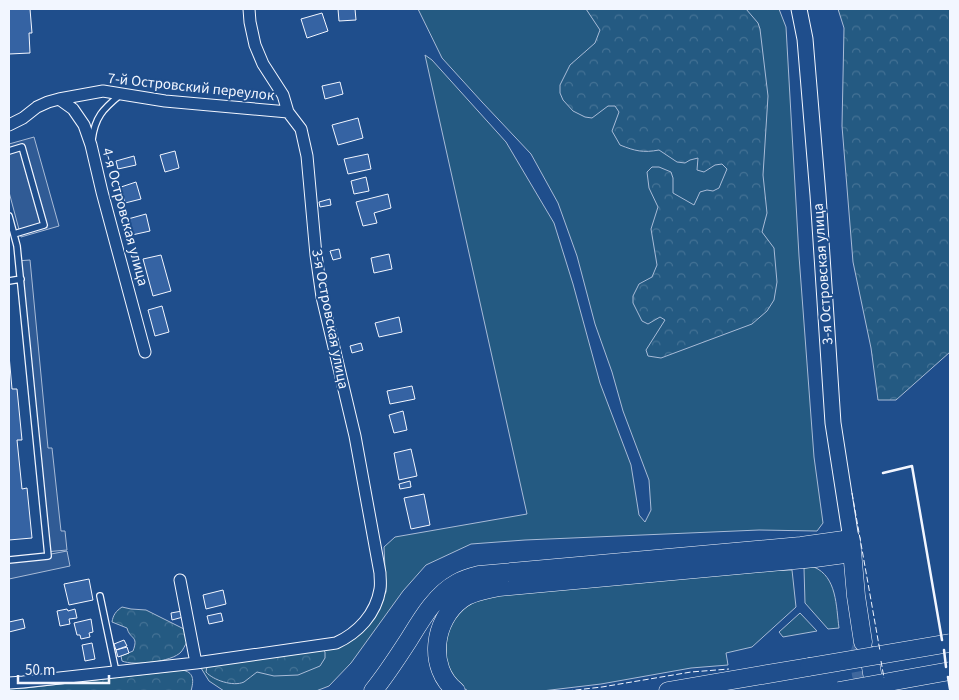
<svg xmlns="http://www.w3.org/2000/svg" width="959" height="700" viewBox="0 0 959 700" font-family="'Source Sans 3',sans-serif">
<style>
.green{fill:#245a82;stroke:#a8bbd7}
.forest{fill:url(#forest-crowns);stroke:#a8bbd7}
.parking{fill:#305b95;stroke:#a8bbd7}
.building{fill:#3563a3;stroke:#f2f6ff}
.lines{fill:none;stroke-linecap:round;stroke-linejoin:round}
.primary-tunnel{stroke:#3f679d;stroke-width:18;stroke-dasharray:18 9;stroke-linecap:butt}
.service-casing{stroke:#f2f6ff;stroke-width:8}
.minor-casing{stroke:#f2f6ff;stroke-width:13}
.secondary-casing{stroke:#f2f6ff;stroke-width:17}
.primary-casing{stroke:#f2f6ff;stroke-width:19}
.service{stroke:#1f4e8c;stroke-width:5.5}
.minor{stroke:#1f4e8c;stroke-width:11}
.secondary{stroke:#1f4e8c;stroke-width:15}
.primary{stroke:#1f4e8c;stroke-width:18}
.primary-bridge-casing{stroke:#f2f6ff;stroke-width:19;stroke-linecap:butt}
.primary-bridge{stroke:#1f4e8c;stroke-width:18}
.fence{stroke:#f2f6ff;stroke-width:1;stroke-dasharray:6 2.5;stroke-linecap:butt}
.wall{stroke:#f2f6ff;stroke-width:2.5}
.labels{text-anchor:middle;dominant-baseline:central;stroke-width:4;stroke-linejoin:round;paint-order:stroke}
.street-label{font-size:15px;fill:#f2f6ff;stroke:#1f4e8c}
</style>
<defs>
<pattern id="forest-crowns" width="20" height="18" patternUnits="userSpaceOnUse" patternTransform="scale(1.25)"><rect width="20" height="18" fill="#245a82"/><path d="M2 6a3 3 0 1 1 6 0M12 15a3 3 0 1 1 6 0" fill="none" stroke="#447295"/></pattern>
</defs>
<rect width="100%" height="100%" fill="#1f4e8c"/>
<!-- green -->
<path class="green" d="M418,9H779L786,27L799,256L814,457L823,523L817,531L759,530L525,540L471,544L426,565L403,591L351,663L329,686L316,691H224L209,681L201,668L312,649L362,633L386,592L384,547L395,537L527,514L425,55L432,60L506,142L554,223L573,284L600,383L631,465L639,515L645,522L651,510L649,480L623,411L612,372L595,324L577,256L558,203L531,154L482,102L442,58Z
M814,567C837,577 836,606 839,628L828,629L805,603L804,568Z
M792,570L796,607L752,647L726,653L728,665L691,668L601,684L542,691H468L460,685L450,673L446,659V633L458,610L481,596L757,571Z
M800,613L817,631L783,637L779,632Z"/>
<!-- forest -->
<path class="forest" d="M586,9H746L758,23L760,29L768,96L763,175L767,213L762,232L774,248L777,282L774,300L767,311L752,324L661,358L648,356L646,350L665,320L660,317L648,324L642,321L633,303V296L639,284L652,277L657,265L651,229L658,207L649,188L647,172L652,167H659L671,172L673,178V193L694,205L700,192L707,190L713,191L719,188L727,169L722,164L715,165L704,172L697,170L698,158L690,160L685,163L677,162L659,150C643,153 635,151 620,145L612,131L619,112L615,106H608L592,118L585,117L573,111L563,100L560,93V85L570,65L595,43L600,30Z
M838,9H950V352L896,400H878L871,348L853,262L842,126L844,28Z
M122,607L131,609L146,610L184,629L187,642C185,645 183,650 181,652C172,662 134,666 122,661L121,656L133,651C139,635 130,640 127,628L112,622C113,615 116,611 122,607Z
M321,647L325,652V658L320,666L298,675L274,676L257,672C253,675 248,679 244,682C233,687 213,680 206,672L207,666Z
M182,670C194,672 194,680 191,691H9V689L26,688Z"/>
<!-- parking -->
<path class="parking" d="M34,137L59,226L21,237L9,192V144Z
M30,260L48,448H52L61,531H65L67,550L45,552L16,261Z
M67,551L70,566L9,579V562Z"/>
<!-- building -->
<path class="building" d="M9,9H30L32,33H29L30,53L9,54Z
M338,9H355L356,20L339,21Z
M322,13L328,31L307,38L301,19Z
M340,82L343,94L325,99L322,86Z
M358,118L363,138L338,145L332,125Z
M175,151L179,168L165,172L160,155Z
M368,154L371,169L348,174L344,159Z
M134,156L136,165L118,169L116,161Z
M366,177L369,191L354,194L351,181Z
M136,182L141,199L125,203L121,187Z
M388,194L391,208L374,213L377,223L363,226L356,202Z
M330,199L331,205L320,207L319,202Z
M146,214L150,231L132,235L128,219Z
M339,249L341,258L333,260L330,251Z
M389,254L392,269L374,273L371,258Z
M161,255L171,291L153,296L143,259Z
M162,306L169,332L155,336L148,310Z
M399,317L402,332L379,337L375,323Z
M361,343L363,350L352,353L350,346Z
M9,355L12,389H17L22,440H17L22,489L27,488L32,538L9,540Z
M412,386L415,399L390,404L387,391Z
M403,411L407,430L394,433L389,415Z
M411,449L417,476L399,480L394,453Z
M410,481L411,487L400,489L399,484Z
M424,494L430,525L411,529L404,498Z
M89,579L93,600L69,605L64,584Z
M223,590L226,604L206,609L203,595Z
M67,609L68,611L75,609L77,618L69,619L70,624L60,626L57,611Z
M182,611L183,617L172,620L171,613Z
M221,613L223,621L209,624L207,616Z
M23,619L25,628L9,632V622Z
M91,619L93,632L89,633L90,637L81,639L80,635H77L74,623Z
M124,640L127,646L116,650L114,644Z
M92,643L95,659L85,661L82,645Z
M127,647L129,653L118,657L116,650Z"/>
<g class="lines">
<!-- primary-tunnel -->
<path class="primary-tunnel" d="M862,645L858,658L864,691"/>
<!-- service casing -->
<g class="service-casing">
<path id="service" d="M92,140C95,117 103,109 120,95
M9,151L22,147L44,225L14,234
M9,216L17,246L48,556L9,560
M9,281L21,279
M100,596L116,672"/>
</g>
<!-- minor casing -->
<g class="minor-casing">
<path id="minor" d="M59,99L73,109L84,125L91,145L102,192L145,352
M9,125L23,118L37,107L48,102L59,99L103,91L165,101L288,112
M180,580L196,663
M9,683L23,682L196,663L336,643C358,633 376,614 380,589C381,584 380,578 380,573L355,436L322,297L316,255L307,156L301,129L288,112L283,95L263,64L255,45L250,22L249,9"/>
</g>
<!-- secondary casing -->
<g class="secondary-casing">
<path id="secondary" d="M799,9L805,39L818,195L833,423L851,539"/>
</g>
<!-- primary casing -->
<g class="primary-casing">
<path id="primary" d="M869,655L875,691
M373,691C386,675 397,658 408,641C421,620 435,595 457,583C464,579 471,577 479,575L801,546L851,539L856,596L863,642
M456,691C427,668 433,620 462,599C473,591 486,590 499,587L815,558L852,553
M668,691L809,667"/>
</g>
<!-- service -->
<use href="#service" class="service"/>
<!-- minor -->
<use href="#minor" class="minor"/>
<!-- secondary -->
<use href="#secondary" class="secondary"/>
<!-- primary -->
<use href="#primary" class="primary"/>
<!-- primary-bridge casing -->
<g class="primary-bridge-casing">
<path id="primary-bridge" d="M809,667L950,643
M839,691L950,671"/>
</g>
<!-- primary-bridge -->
<use href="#primary-bridge" class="primary-bridge"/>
<!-- fence -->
<path class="fence" d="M852,493L880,651
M881,661L884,678
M567,691L602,687L691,672L729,669"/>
<!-- wall -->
<path class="wall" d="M883,473L912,466L942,640
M944,650L946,667
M948,677L950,689"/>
</g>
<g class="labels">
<!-- street labels -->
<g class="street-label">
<text transform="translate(191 87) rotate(6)">7-й Островский переулок</text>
<text transform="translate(125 217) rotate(75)">4-я Островская улица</text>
<text transform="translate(823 274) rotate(-94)">3-я Островская улица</text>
<text transform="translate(330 319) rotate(79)">3-я Островская улица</text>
</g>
</g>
<!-- border -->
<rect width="959" height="700" fill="none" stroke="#f2f6ff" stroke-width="20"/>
<!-- scale -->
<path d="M18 675v8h91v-8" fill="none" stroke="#f2f6ff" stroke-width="2.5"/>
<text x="25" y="675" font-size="15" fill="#f2f6ff" stroke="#1f4e8c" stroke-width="4" paint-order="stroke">50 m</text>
</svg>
